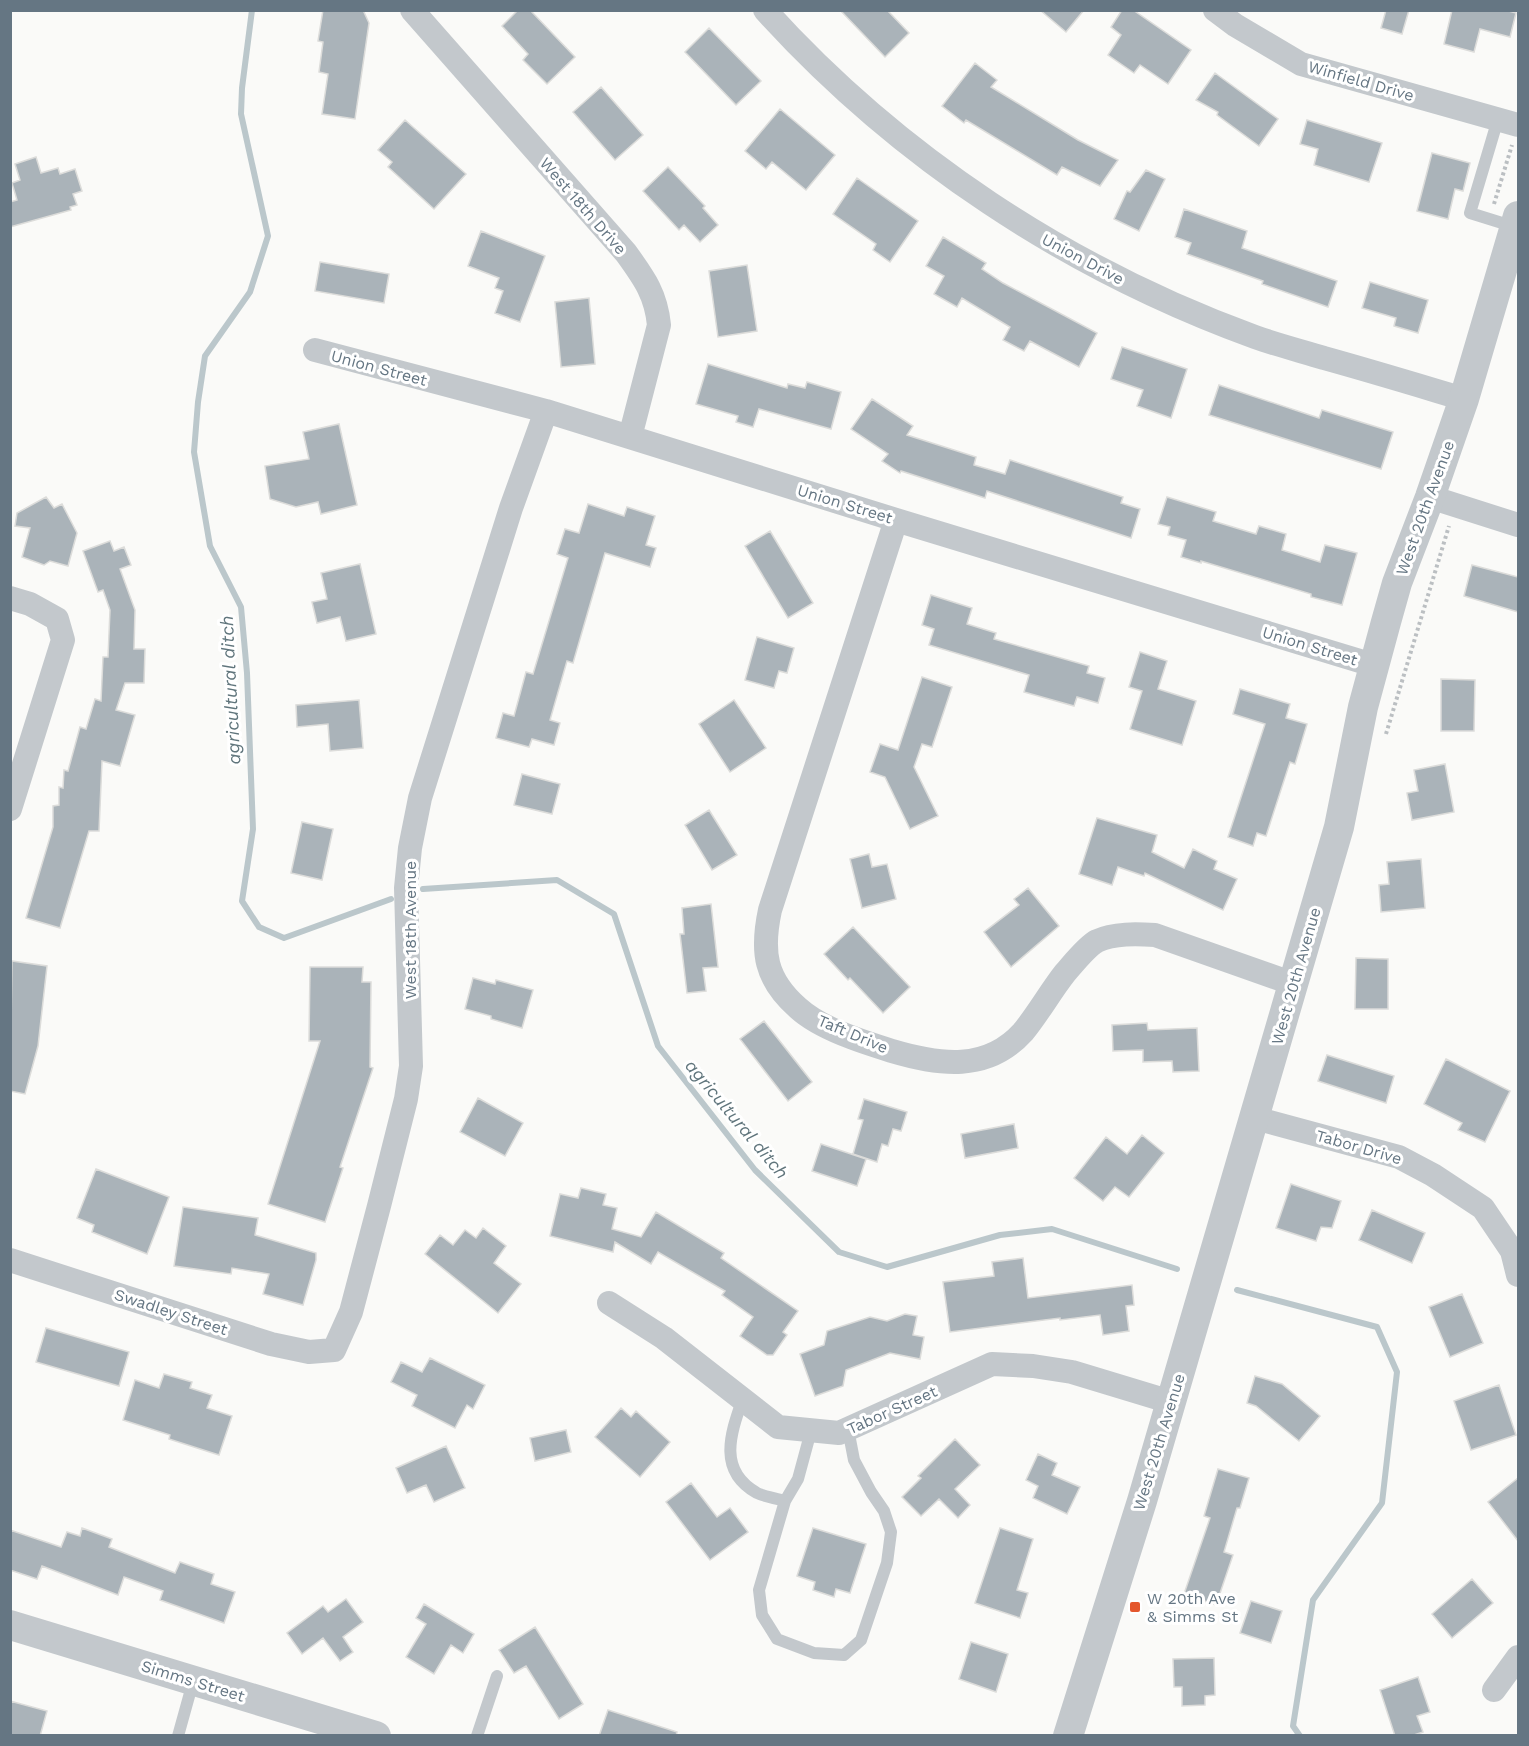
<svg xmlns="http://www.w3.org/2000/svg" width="1529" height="1746" viewBox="0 0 1529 1746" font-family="'Work Sans',sans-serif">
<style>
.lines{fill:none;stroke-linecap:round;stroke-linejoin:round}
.stream{stroke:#bbc7cb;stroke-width:6}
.building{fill:#aab3b9;stroke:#dcdcda;stroke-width:1.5}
.path{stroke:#bbbfc2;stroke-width:4;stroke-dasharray:3 3;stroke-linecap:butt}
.service{stroke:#c3c8cc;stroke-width:12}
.minor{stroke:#c3c8cc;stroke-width:24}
.tertiary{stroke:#c3c8cc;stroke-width:30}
.poi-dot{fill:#e4572e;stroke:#fff;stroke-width:2}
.labels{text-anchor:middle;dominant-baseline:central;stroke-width:6;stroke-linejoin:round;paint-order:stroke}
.street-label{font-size:16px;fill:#657683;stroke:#fff}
.poi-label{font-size:16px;fill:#657683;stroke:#fff;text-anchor:start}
.water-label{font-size:18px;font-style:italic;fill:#60757c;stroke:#fff}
</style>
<rect width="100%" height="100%" fill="#fafaf8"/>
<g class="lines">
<!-- stream -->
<path class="stream" d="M252,10L242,88L241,114L268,236L250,292L205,356L198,402L194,452L210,546L241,607L247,673L253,829L242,901L259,927L284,938L391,899
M423,889L557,880L614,914L658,1046L755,1170L839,1252L887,1267L1000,1235L1052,1229L1177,1269
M1237,1290L1377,1327L1397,1372L1382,1503L1313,1600L1293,1726L1300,1736"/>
</g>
<!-- building -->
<path class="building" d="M323,10H363L369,23L355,119L322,114L328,74L319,72L323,42L318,41Z
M518,10H530L575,57L547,84L523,60L528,54L502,26Z
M840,10H887L909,33L885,57Z
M1040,10H1084L1066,32Z
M1122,10H1133L1191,50L1168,84L1140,65L1134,73L1108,55L1121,35L1111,27Z
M1386,10H1409L1402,34L1381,28Z
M1452,10H1505L1516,13L1510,37L1480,29L1474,52L1444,44Z
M709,28L761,81L736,105L685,52Z
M975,63L997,80L991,87L1078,140L1118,160L1100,186L1062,167L1057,175L966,120L964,123L942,106Z
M1215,73L1278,119L1259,146L1217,115L1218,112L1196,100Z
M601,87L643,135L615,160L573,112Z
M780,109L835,155L806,190L772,162L766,169L745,151Z
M405,120L466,174L434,209L388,167L392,162L378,150Z
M1307,120L1382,143L1369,182L1314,165L1318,149L1300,144Z
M1432,153L1470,163L1463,191L1455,189L1448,219L1417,211Z
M36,157L41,173L58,168L60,174L75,169L82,191L73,194L77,205L70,207L71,210L10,227V202L17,200L12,183L20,180L15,164Z
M668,167L705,206L703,208L718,225L700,242L684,225L679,230L643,191Z
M1146,170L1165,179L1139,231L1114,219L1127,191L1130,192Z
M857,178L918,221L890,262L873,250L876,244L833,214Z
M1184,209L1247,231L1242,248L1337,281L1328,307L1262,284L1263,281L1187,254L1191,243L1175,237Z
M481,231L545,256L520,322L495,313L503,291L495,288L499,278L468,266Z
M943,237L986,263L982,269L1003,283L1097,333L1079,367L1030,341L1024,351L1003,340L1010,327L962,298L957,307L934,294L944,276L926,266Z
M320,262L389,274L384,303L315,291Z
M747,265L757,331L718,337L709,271Z
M1370,282L1428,300L1418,333L1394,326L1396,318L1362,308Z
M589,298L595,364L561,367L555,302Z
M1122,347L1187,369L1171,418L1137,406L1143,390L1111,379Z
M708,364L787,388L788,384L805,388L807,382L841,392L831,429L759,409L753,427L736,422L738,416L696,404Z
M1219,385L1319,418L1322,410L1393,432L1381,469L1209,415Z
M872,399L913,426L907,435L976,457L974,465L1005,474L1010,460L1123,497L1121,503L1140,509L1131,538L987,491L985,498L901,471L900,473L882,461L888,454L851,429Z
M339,424L357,505L321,514L318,502L296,507L270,499L265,466L309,459L303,432Z
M46,497L54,508L62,504L77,533L68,566L50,561L44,565L22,557L30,528L15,526L17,513Z
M1167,497L1216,512L1213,521L1256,534L1259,526L1286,534L1282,550L1320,562L1325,545L1357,553L1342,605L1311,597V594L1201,561V563L1181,557L1186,540L1168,535L1170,527L1158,524Z
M588,504L624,516L627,507L655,516L646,545L656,548L650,567L605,553L573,663L567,661L550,720L560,723L554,745L532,739L529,747L496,738L503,713L514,716L526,672L533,674L568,558L557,554L565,529L579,533Z
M770,531L813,603L788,618L745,546Z
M110,541L114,551L124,547L131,565L120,569L135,610L134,649H145L144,683H125L116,710L135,715L120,766L102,761L99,831H89L60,928L26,918L53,827V806L59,805V787L63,788L64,770L68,771L80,727L86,729L95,699L101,701L103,657H108L110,610L103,590L98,592L83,551Z
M360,564L376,634L346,641L340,617L317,623L312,602L327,599L321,573Z
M1472,565L1518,577V612L1464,596Z
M931,595L972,608L967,624L996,633L994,639L1089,666L1087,673L1105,678L1098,703L1077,697L1074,706L1024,692L1029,675L929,645L934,629L922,625Z
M757,637L794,648L787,673L779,671L774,688L745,680Z
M1140,652L1167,661L1158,689L1196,701L1182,745L1130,729L1142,691L1129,687Z
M922,677L952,687L932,747L922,744L914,767L938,816L910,829L885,777L870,772L880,744L898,750Z
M1441,679L1475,680L1474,731H1441Z
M1240,689L1290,704L1286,718L1307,724L1295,764L1290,762L1266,836L1257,833L1253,846L1228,837L1265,724L1233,714Z
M359,700L363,748L330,751L328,724L297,727L296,705Z
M734,700L766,748L730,772L699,724Z
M1445,764L1454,812L1412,820L1407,793L1418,791L1414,770Z
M522,774L560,784L552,814L514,805Z
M709,810L737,855L712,870L685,825Z
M1097,818L1157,835L1152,852L1184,868L1193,849L1217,861L1214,869L1237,879L1223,910L1145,873L1144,876L1118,867L1112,885L1079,874Z
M302,822L333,829L322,880L291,873Z
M869,854L872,867L887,864L896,899L862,908L850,859Z
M1421,859L1425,908L1381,912L1379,885L1389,884L1387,862Z
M1028,888L1059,926L1011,967L984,932L1019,905L1014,899Z
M711,904L718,967L703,968L706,991L687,993L680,934H684L682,908Z
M853,927L910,987L883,1013L850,978L848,980L824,954Z
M1356,958L1388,959V1009H1355Z
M12,961L47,966L38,1046L25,1094L10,1091Z
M310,967H363L362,982H371L370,1067L373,1068L340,1167L343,1168L325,1222L268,1204L320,1041H309Z
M473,978L495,984L496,980L533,990L522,1028L491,1019V1016L465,1009Z
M764,1021L812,1082L788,1101L740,1039Z
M1147,1023L1148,1030L1197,1028L1199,1071L1173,1072L1172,1061L1143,1062V1050L1113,1051L1112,1025Z
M1327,1055L1394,1076L1386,1103L1318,1081Z
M1446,1059L1510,1091L1485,1142L1458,1130L1462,1123L1424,1104Z
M478,1098L523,1123L505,1156L460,1132Z
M864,1099L907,1112L901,1131L893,1129L888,1146L882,1144L877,1162L853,1154L863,1120L858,1119Z
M1014,1124L1018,1148L965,1158L961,1134Z
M1142,1135L1164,1153L1129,1197L1115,1187L1103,1201L1074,1178L1106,1137L1127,1154Z
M821,1144L866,1159L857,1186L812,1171Z
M96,1169L169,1197L147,1254L92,1232L94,1225L77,1218Z
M1291,1184L1341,1201L1332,1228L1321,1227L1316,1241L1276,1228Z
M581,1188L606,1194L603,1205L617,1208L612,1229L641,1237L656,1212L724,1253L721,1258L798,1311L783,1332L787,1335L773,1355H767L740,1336L753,1317L722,1295L725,1291L658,1252L651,1264L615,1242L613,1252L550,1236L560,1194L578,1198Z
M183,1207L258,1218L255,1235L316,1253V1260L303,1305L263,1294L269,1274L232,1268L231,1274L174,1266Z
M1372,1210L1425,1233L1412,1263L1359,1240Z
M483,1228L506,1246L494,1263L521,1284L498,1313L425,1254L440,1235L453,1245L465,1230L476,1238Z
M1023,1258L1028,1298L1132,1285L1134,1305L1126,1306L1129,1331L1103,1335L1100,1315L1060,1320V1318L950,1332L943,1282L994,1276L992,1262Z
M1462,1294L1483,1343L1450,1357L1429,1307Z
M905,1314L917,1316L913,1335L924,1337L920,1359L890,1353L846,1370L843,1386L815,1396L800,1354L824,1345L827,1331L870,1317L887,1321Z
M46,1328L129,1352L119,1386L36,1362Z
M430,1358L485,1385L473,1409L467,1405L455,1428L412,1406L417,1395L391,1382L401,1362L422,1372Z
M164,1374L192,1382L190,1388L212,1395L207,1408L232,1416L219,1455L169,1439L170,1435L123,1420L135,1380L159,1388Z
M1255,1376L1282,1384L1320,1416L1299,1441L1256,1406L1247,1403Z
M1499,1385L1516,1435L1471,1450L1454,1401Z
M621,1408L631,1417L636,1411L670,1442L640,1477L595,1437Z
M566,1430L571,1452L535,1461L530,1438Z
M955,1439L980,1465L955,1489L970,1505L958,1518L939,1499L921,1516L902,1497L921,1478L918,1476Z
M446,1446L465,1488L434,1502L426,1485L407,1493L396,1468Z
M1038,1454L1057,1463L1052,1475L1080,1487L1067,1514L1033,1498L1038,1486L1026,1480Z
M1218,1469L1249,1478L1240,1508H1237L1224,1552L1233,1555L1216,1605L1184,1594L1210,1518L1204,1516Z
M1518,1478V1541L1488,1502Z
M691,1483L717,1517L730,1508L748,1532L710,1560L666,1502Z
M82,1528L112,1539L109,1547L175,1573L180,1562L214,1574L211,1584L235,1592L224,1623L160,1600L163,1591L124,1577L118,1595L42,1566L37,1579L10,1570V1530L61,1547L67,1532L80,1536Z
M813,1528L866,1544L850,1593L836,1589L834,1597L813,1590L815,1582L797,1576Z
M1000,1528L1033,1539L1017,1590L1028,1593L1020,1618L975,1603Z
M1472,1579L1493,1603L1452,1638L1432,1614Z
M346,1599L363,1622L343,1637L353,1652L340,1661L323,1638L302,1654L287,1633L323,1606L328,1612Z
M1251,1601L1282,1611L1271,1643L1240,1633Z
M424,1604L474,1634L463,1653L451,1645L434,1674L406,1657L426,1624L416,1618Z
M535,1627L583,1704L559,1719L526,1666L514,1673L499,1650Z
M971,1642L1008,1654L996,1692L959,1679Z
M1214,1658L1215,1695L1205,1696V1705L1182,1706V1687H1174L1173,1659Z
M1418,1677L1430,1712L1417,1716L1423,1732L1411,1736H1395L1380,1690Z
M10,1701L47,1711L40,1736H10Z
M608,1710L677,1732L676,1736H599Z"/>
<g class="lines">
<!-- path -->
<path class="path" d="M1494,204L1512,145
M1386,734L1449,526"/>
<!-- service -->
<path class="service" d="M1498,119L1470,213L1515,227
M742,1401C730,1435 718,1471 757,1493C765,1497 776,1498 785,1501L798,1479L811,1431
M785,1501L759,1590L762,1615L777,1639L814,1653L844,1655L861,1640L887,1563L891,1532L884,1511L871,1492L854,1460L848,1429
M178,1736L193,1682
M477,1736L497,1676"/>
<!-- minor -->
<path class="minor" d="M412,10L626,253C644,278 656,294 659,325L630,437
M765,10C898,157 1068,269 1255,337C1277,345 1301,351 1324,358C1371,371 1417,385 1464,399
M1215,10L1235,25L1301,64L1518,125
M315,350L546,411L896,520L1373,665
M1430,497L1518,525
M896,520L770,910C761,952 765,979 798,1008C821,1029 863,1042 892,1051C939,1065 987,1072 1023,1032C1038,1014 1050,992 1065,973C1073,964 1087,946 1097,941C1114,933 1137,934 1155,935L1294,984
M10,598L30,604L57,619L63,640L10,809
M1255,1118L1399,1157L1433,1175L1483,1208L1512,1251L1518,1275
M10,1260L271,1344L309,1352L334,1350L351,1312L379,1206L406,1099L411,1066L406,888L410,848L420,798L511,508L546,411
M609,1303L664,1338L778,1427L839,1433L992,1364L1033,1366L1072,1372L1171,1402
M1494,1690L1518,1657"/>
<!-- tertiary -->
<path class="tertiary" d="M10,1625L376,1736
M1068,1736L1142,1501L1339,827L1363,707L1386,622L1397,583L1430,497L1464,399L1518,216"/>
</g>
<!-- markers -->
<rect class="poi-dot" x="1129" y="1601" width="12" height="12" rx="3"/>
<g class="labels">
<!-- street labels -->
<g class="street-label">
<text transform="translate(1361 81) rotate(16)">Winfield Drive</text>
<text transform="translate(583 206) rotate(49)">West 18th Drive</text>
<text transform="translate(1083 259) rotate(28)">Union Drive</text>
<text transform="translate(379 368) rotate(15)">Union Street</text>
<text transform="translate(845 504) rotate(17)">Union Street</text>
<text transform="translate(1425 508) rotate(-70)">West 20th Avenue</text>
<text transform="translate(1310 646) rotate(17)">Union Street</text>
<text transform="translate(410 930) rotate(-90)">West 18th Avenue</text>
<text transform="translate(1296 976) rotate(-74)">West 20th Avenue</text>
<text transform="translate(853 1034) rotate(23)">Taft Drive</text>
<text transform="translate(1359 1147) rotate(16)">Tabor Drive</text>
<text transform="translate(171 1312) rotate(18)">Swadley Street</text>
<text transform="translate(892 1410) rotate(-24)">Tabor Street</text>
<text transform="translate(1159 1442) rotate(-73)">West 20th Avenue</text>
<text transform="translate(193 1681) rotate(17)">Simms Street</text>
</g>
<!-- poi labels -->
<g class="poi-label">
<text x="1147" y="1598">W 20th Ave<tspan x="1147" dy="18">&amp; Simms St</tspan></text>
</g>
<!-- water labels -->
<g class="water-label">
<text transform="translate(230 690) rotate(-93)">agricultural ditch</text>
<text transform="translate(737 1119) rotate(50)">agricultural ditch</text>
</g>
</g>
<!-- border -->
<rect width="1529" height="1746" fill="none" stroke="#657683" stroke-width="24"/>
</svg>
